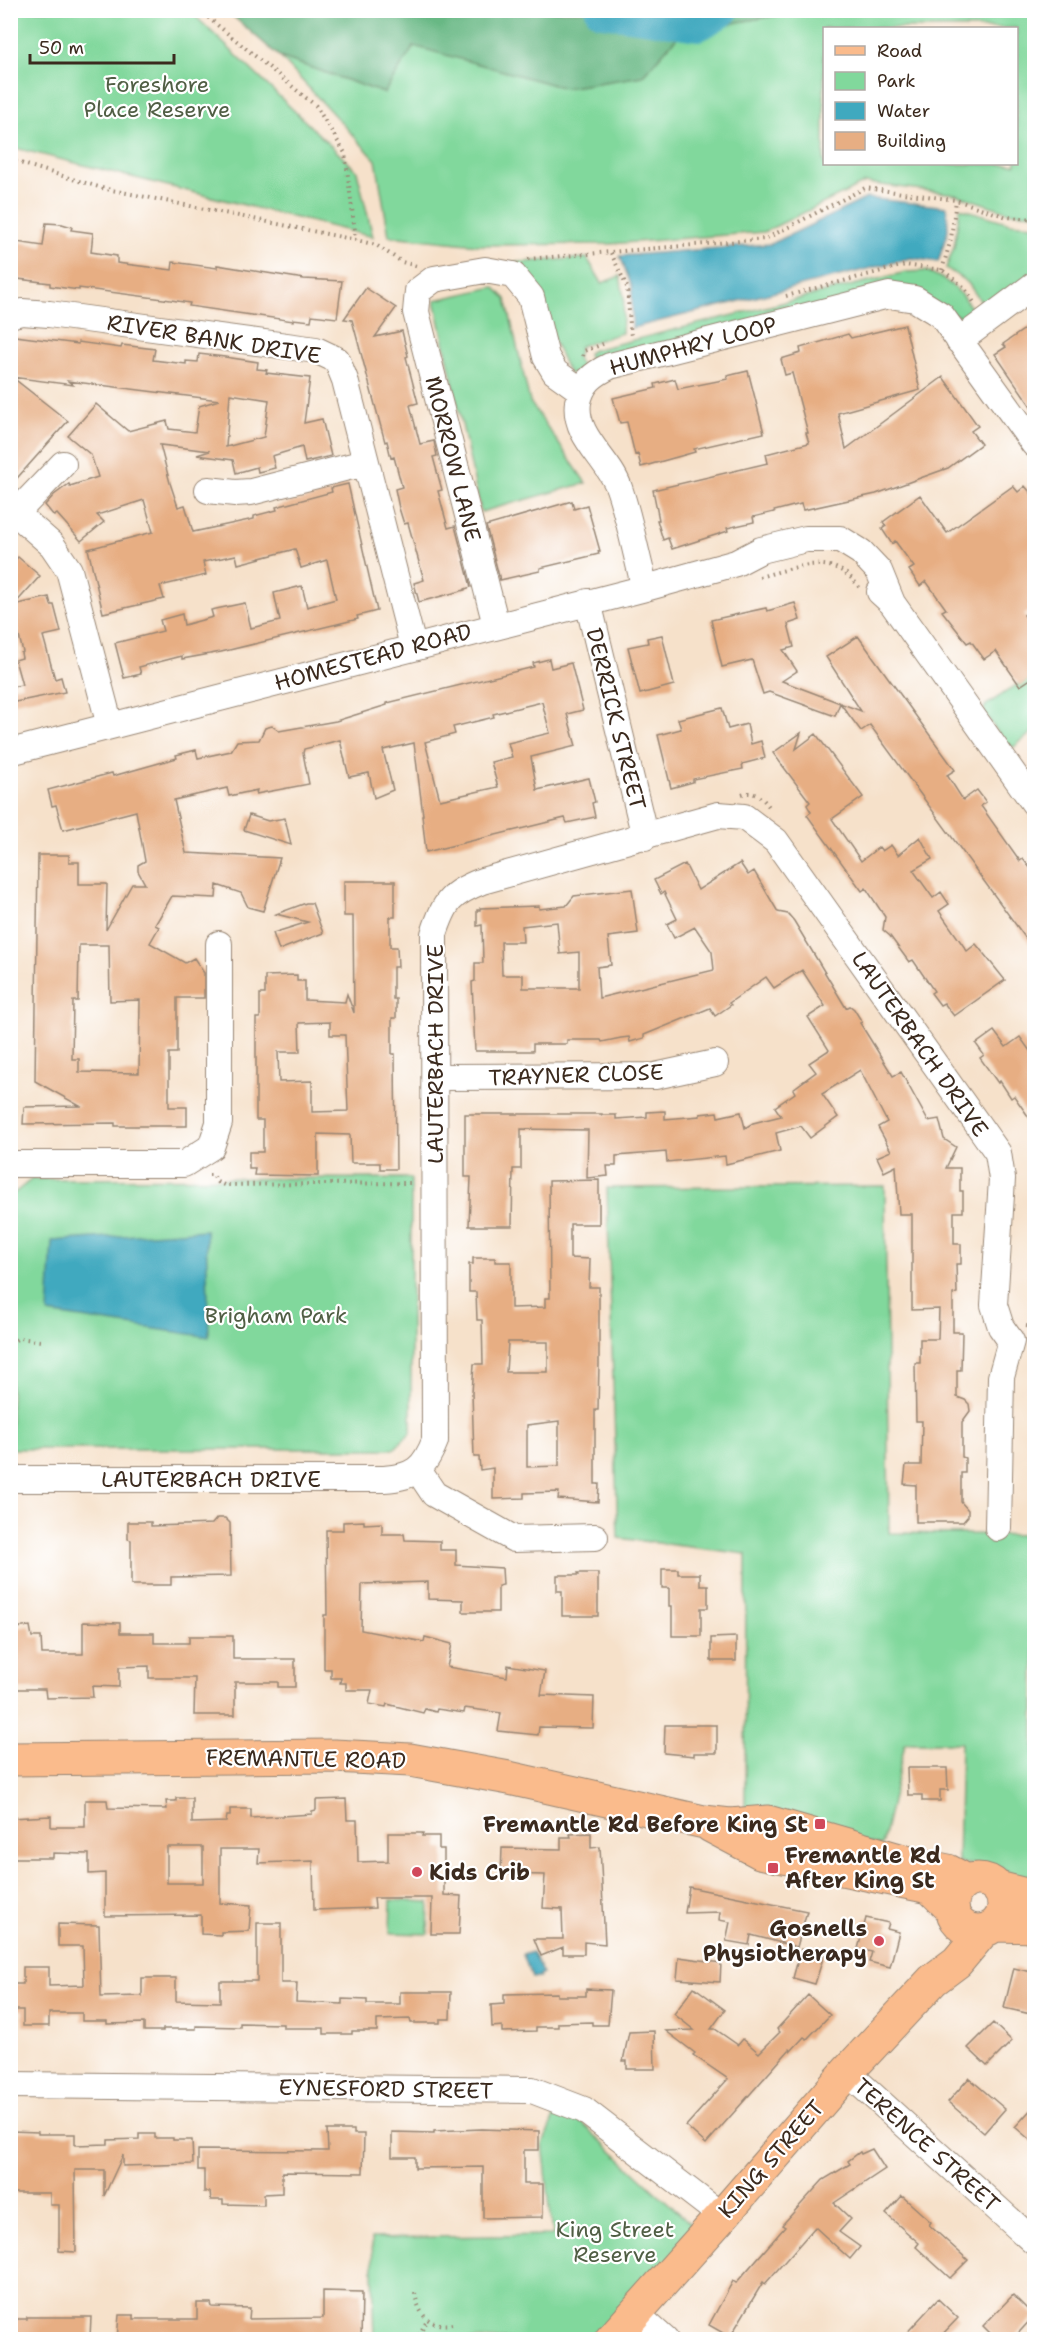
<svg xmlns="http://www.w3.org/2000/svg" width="1045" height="2350" viewBox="0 0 1045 2350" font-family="'Shantell Sans',sans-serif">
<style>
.green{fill:#81d89c;stroke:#5e815d;stroke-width:1.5;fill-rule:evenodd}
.forest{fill:#68b884;stroke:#527151;stroke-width:1.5}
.water{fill:#3fa9bf;stroke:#3d6a6e;stroke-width:1.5}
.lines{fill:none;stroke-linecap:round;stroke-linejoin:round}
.river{stroke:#3fa9bf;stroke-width:34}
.building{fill:#e7ae83;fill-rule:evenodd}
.minor-casing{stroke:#988674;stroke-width:28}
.major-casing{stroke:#988674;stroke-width:35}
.path{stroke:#988674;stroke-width:4;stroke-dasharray:1.5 4.5;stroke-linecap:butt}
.minor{stroke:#fff;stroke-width:26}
.major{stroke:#fabb8c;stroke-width:33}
.poi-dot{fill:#d1495b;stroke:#fff;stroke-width:2}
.labels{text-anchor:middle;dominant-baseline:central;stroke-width:4.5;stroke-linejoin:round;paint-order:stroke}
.park-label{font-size:22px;fill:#505e44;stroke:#fff}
.street-label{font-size:22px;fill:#3b2a1e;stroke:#fff}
.poi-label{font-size:22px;font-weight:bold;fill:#3b2a1e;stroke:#fff;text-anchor:end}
</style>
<rect width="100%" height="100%" fill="#fff"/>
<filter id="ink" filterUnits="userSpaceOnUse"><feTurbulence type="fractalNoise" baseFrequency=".0167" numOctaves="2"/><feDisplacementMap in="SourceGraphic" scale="12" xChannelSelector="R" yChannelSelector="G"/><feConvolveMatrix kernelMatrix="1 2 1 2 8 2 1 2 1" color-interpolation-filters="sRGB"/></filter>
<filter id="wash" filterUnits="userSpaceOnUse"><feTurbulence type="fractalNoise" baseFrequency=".008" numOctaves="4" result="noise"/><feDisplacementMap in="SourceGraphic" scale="24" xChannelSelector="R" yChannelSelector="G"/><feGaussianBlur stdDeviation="1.35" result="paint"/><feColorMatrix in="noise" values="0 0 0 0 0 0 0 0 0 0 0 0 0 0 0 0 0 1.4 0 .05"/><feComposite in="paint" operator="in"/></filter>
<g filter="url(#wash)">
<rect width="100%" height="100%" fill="#f6e1ca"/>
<!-- green -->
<path class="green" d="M11,10L190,11L357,171L373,237L11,147Z
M804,11H1034V214L1009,212L955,194L865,183L764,232L610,244L478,245L389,236L376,160L280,57L384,93L414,46L565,88L642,76L677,37L738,22ZM824,28H1016V164H824Z
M960,208L1010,223L1034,225V274L986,309L968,283L946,268L954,247Z
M587,258L602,283L620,276L624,298L622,333L580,346L577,358L584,371L569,374L552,337L505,263Z
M926,271C952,281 961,292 976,315C956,322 939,306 923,296L590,362L588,353L593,350L906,272Z
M494,287L506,299L530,402L586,483L481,512L435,300Z
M1034,676V731L1014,747L1008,746L984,713L985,706L1018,684L1020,686Z
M411,1178V1432L394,1449H11V1198L12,1195L32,1179Z
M885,1186L889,1533L1034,1535V1883L998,1867L958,1863L961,1743H905L882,1846L745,1808L746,1554L618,1538L607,1188Z
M391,1900L429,1902L428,1934L390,1933Z
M560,2103L704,2236L611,2340L375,2339L372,2238L553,2235L543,2144Z"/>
<!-- forest -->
<path class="forest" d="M227,11H804L738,22L677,37L642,76L565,88L414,46L384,93L280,57Z"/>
<!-- water -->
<path class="water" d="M867,198L947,207L948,231L938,262L911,258L632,328V287L620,256L771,244Z
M206,1230L209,1337L48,1313L52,1241Z
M532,1952L543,1974L540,1975V1978H532L523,1955Z"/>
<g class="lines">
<!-- river -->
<path class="river" d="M602,10L698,24L722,10"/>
</g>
<g id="blocks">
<!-- building -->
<path class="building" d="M46,223L62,224L72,227L71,230L93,233L91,252L117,256V263L172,270L173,262L217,268V265L304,279L342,281L337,318L312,315L311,321L293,319V321L189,306L190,303L171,300L79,288V290L50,286V283L10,278V241L43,246Z
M366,288L396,308L375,337L402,331L408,356L406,357L418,403L410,405L420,444L434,441L437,456L433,457L442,490L438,491L448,528L455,526L471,587L465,589V590L419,602L414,583L424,580L408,523L404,524L399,508L395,489L402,487L394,457L391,458L387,441L385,442L352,320L344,319Z
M1035,322V412L995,354L1006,347L1003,344Z
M905,325L920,390L838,413L846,449L943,377L978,426L971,431L981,444L948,468L876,494L803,510L801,504L774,511V512L753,517L754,522L727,528L728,531L672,549L668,538L663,540L657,520H659L653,490L768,463L766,454L809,443L806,433H808L792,373L785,375L781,359L801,353L800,348L848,334L851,338Z
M15,336L78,344V342L121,348L122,345L155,349L153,360L186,364V361L198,362L199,354L225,357L258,362L257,369L267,370L266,373L310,378L304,423L322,419L331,456L305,462L302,447L272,456L275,468L258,472L257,467L236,473L233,460L197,455L210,451L160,445L170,483L178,507L185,505L193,532L254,519V516L277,510L276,507L332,492L331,488L348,484L377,611L357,616L358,619L221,652L182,659V656L139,667L141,674L124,678L115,643L163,631L160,620L182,614L184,625L213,617L211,610L245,603L251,628L280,621L274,593L302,586L307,607L336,599L327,560L301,568L295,549L238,564L236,555L203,562L206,575L160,586L164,599L103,613L88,549L153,532L144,500L97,515L104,522L81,541L57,514L54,516L45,505L54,495L69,484L70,486L98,477L91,455L68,436L96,404L128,431L167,421L169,429L195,432L199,406L219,400L68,381L73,385L12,377L68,421L10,486V356L12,357ZM230,394L269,400L264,437L226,447Z
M748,371L764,433L694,449L695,452L641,467L638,454L635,455L627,422L620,423L613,398L656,388L655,384L675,379L678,389L728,379L727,376Z
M1013,486L1018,492L1025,486L1035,498V607L1024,615L1035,630V676L1020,686L996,651L984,659L971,641L967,643L942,611L946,609L926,581L920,586L909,570L914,567L895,541L892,544L882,529L886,526L883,522L920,495L947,533Z
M572,501L574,509L587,505L600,551H598L599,554L540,568V571L500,580L486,526Z
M18,557L40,576L14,605L49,597L51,605H54L61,632L43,636L55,679L61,677L65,692L10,703V687L22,685L15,660L22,658L21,653L23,652L12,608L10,609V565Z
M795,603L800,620L788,624L794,647L783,650L797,671L782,681L840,703L835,716L769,692L763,694L752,660L722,667L711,620L766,608L767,611Z
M662,635L674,685L640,694L628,647L648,643L647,638Z
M858,636L955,770L947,775L963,800L977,790L986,802L981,806L1020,861L1023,859L1035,874V951L870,725L861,731L840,703L861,711L826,657Z
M549,659L551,668L571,663L583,710L567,714L576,746L531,757L537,790L589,778L595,802L592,803L595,817L567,823L565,818L426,852L422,815H423L414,743L383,750L393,790L374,798L369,773L349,777L340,740L304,749L303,753L309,784L256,794L257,790L229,796L227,788L174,800L186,853L280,858L263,911L248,907L241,893L217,885L216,898L172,896L155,925L159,927L150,943L185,963L194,958L204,973V998H177V1053H169V1107H187V1126H115V1123L23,1124L24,1107L80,1106L35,1081L38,855H69V862H79V884H107L106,930L132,884H145L138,871V865L145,861L136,811L63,830L56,805L52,806L48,790L112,773L113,776L177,758L176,755L196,750L198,758L231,751L237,741L259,740L265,728L272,726L279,731L336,721L387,705V703L534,667L533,663ZM542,702L550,733L508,743L512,757L491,762L498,787L440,800L425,742L455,734L453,727L494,717L493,714ZM79,945H109L110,1001L140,1000L139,1073L79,1072V1059H72L73,1001H78Z
M722,708L728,729L747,724L751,744L761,741L765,758L742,764L743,769L693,779V782L671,788L658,735L681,729L678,719Z
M801,733L796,749L816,734L863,797L832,819L861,861L879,847L882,851L891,845L898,855L920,837L932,859L913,870L933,898L941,892L949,904L939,911L967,951L976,944L1005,980L954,1016L944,1003L940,1005L931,993L934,991L913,960L909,962L890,936L883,930L885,917L866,888L862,891L807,815L811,812L807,805L810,802L773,753Z
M249,815L268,821L285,818L291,845L244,830Z
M740,863L748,875L754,871L778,912L788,914L794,921L846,1008L850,1006L854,1009L862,1022L860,1023L893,1076L901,1072L928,1121L939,1119L944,1139L956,1147L946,1168H960V1191H963V1212H954V1244H961V1264H956L957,1293L953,1294V1332H962L961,1370H957V1397L965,1400L969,1404L970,1411L962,1422V1457L965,1458V1473H961V1502L968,1510V1516L963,1522H916V1485L904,1484L906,1465H921L922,1421H916L915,1363H920V1339H938L939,1309L912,1310V1214H899L896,1166L884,1172L877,1157L891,1151L878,1127L887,1122L860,1070L822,1094L838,1117L810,1138L801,1126L776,1133L780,1151L726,1164L725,1156L667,1162L666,1152L616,1156V1166H607L608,1176L587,1178L588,1130L521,1129V1169H513L512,1226H469L471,1177H465V1114H602V1115H616V1119L647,1117V1112L665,1111V1119L700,1116V1114L717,1112L718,1117L741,1112L745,1128L753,1123L781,1116L775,1107L795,1093L793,1089L816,1072L809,1063L829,1050L808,1017L825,1006L802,970L774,988L766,977L729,1003L731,1005L715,1016L710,1008L644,1035V1038L630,1042L629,1037L621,1038L602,1042L601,1040H567V1044H533V1051H475L472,982L475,981V963H483L482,925L477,926V910H480V908L539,906V909L566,906L574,896L632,889L638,933L608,937L611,965L597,967L599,998L714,970L712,952L695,927L674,938L667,924L677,919L664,892L661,894L654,880L685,864L698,890ZM557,922L560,954L579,952V988H523V975H502L501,942H523L522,926Z
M344,881H395V917H390V947H397L398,967H393V999H396V1018H392V1054H395L396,1169H380V1163H351L350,1135L318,1134V1176L254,1175L255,1169H249V1152H263V1120H256V1018H260V994H265V976L297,975V981H305V1000L345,1002L347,994L354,1013L353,916H344ZM330,1022V1035H345L348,1111L312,1112V1081L279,1082L278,1052H300L299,1023Z
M306,903H312L323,933L279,950L273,933L308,922L276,914Z
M994,1031L1006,1047L1020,1037L1035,1058V1126L1014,1096L1011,1098L1000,1081L998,1083L980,1058L984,1055L976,1044Z
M599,1180V1224H570V1258L590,1259L589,1287H599V1363L598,1410H595V1484H599L598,1502L558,1499L559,1492L524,1493V1498L493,1499V1468L480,1470L479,1457H474L472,1393L474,1364H483L482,1320H477L476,1292H469V1264H473V1258H495V1262H511V1308L545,1307V1298H550L549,1181ZM508,1342H548V1372H506ZM559,1421V1466L527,1467V1425Z
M217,1518H225L230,1523L231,1576L171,1577V1585H131V1540L128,1539V1522H151V1526L185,1525L212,1524Z
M364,1521V1524L382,1523V1534H404L405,1540L440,1541V1550H456V1565L502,1568L503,1585L498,1586V1612H463V1600L428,1599V1582L362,1584L361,1630L424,1642L425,1637L452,1644L447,1667L507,1677L508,1665L545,1671L541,1695L594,1697L593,1728L539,1727L538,1735L498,1731L501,1713L465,1708L464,1713L437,1709L436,1712L425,1709L423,1713L387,1704L386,1707L369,1704L372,1690H346V1683H340L341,1678H331V1669H324V1615H327L326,1530H343V1522Z
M662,1569H678V1574H700V1585H708V1608H701V1636H672V1606H669V1588H662Z
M578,1573H598V1616H562V1591H557V1575H579Z
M83,1622L120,1623V1633H154V1643H189V1636H233V1659H295V1687H278V1682H235V1715H194L195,1678H149V1666L119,1667V1687L92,1686L93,1697L46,1698L45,1689H10V1629L30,1626L32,1637H41L42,1654H83Z
M736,1637V1661H711V1638Z
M665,1725H717V1753H694V1756L664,1753Z
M907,1768H947L948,1790H940V1801H922V1795H908Z
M176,1798H192V1823L226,1822L227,1816H230V1809H251V1818L312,1814V1811L316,1810V1800L346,1799L347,1820H357L358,1862L388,1861V1833H423L422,1836H439V1849H444V1895L461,1896L459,1934H431L432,1898H374L375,1908L314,1910L313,1861L258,1863L259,1849H220V1903L251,1905L249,1931L221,1932V1935L201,1934V1915L105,1916V1873L89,1874V1854L53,1853V1858H10V1818L51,1816V1827H85V1800H107L108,1808L167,1809L166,1801H176ZM167,1847H203V1883H167Z
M591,1833V1848L600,1847L605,1944L584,1942V1954H563V1947L541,1956L534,1939H563L562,1909L543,1908L545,1875L501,1874L502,1848L561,1849V1837H571L570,1834Z
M689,1887L807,1911L797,1947L751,1935L749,1945L726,1941L730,1922L719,1920L720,1912L685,1913Z
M866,1918L889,1923L887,1929L899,1932L890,1967L869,1962L872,1952L858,1949Z
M257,1923H281V1983H297L296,2002L342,2004V1999L367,2000V2004H400V1992H451L450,2019H440V2023H411L410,2019L377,2020V2031H352V2034H324V2028H283V2024L240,2023V2027L196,2026V2029H163V2031H144V2023L107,2024V2021H82V2013H49V2026H23V2010H10V1984H23V1967H49V1986L84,1985L83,1946H58V1924L99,1925L101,1997L142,1996V1978H176V2001L220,2002V1981H257Z
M801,1949L824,1955L815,1984L793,1978Z
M679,1957L721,1963L720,1982L677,1979Z
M1014,1968L1035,1973V2015L1004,2008Z
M694,1987L725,2010L711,2029H715L738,2045L743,2039L759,2053L780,2032L777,2029L808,1995L830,2015L807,2039L804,2037L791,2051L790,2049L706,2144L686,2126L728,2079L693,2055L695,2053L666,2031L694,2030L674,2014Z
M586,1989L611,1990L608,2025H592V2022L558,2023V2027H536V2031L502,2032V2026L492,2027L491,2005L504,2004V1994L557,1993V1996H586Z
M993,2023L1012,2041L987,2066L968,2048Z
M654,2031L655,2069H627V2061H623L629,2032Z
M969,2078L1005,2109L984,2133L948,2102Z
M1035,2105V2144L1015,2127Z
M482,2129L539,2131V2150H524V2184H543V2217L483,2218V2167L415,2168V2157H392V2132L434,2133V2131Z
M327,2130H354V2134H364L363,2173L282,2172V2193L264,2194V2205L223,2204V2200H211L210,2192H204V2170H198V2150L328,2151Z
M10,2131L38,2132V2134H75V2145L108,2144V2140L139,2139V2134H155V2138H173V2140H192L193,2164L123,2166V2155L104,2196V2170H75L76,2252L59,2251V2205H50V2193H10Z
M872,2149L885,2169L834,2203L851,2219L839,2232L860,2247L850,2259L815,2227L765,2284L763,2282L730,2337L709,2325L733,2281L736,2283L785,2227L782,2225L823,2180L850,2164L848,2161L860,2152L861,2154Z
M902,2196L931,2222L929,2225L968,2260L950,2278L916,2247L919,2243L886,2214Z
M323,2291L362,2292L361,2340H117L119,2315H134V2319H197V2303H211L212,2307L250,2308L249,2319L323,2318Z
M1013,2295L1034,2316L1012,2340H997L983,2326Z
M938,2299L958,2318L937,2340H900Z
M27,2317H91L90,2337L10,2340V2319H27Z"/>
</g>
</g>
<g filter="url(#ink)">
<use href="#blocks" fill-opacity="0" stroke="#988674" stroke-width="1.5"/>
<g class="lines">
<!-- minor casing -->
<g class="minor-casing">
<path id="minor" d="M10,315L22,312L49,314L316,350L337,360L345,380L413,646
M959,341L1034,285
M208,490L235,493L251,492L364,463
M10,508L52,545L69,570L110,726
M16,513L63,464
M645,588C636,555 630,520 619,488C609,459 573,436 578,402C582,383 593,374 610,366L889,295L915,299L941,315L1034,444
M880,592L892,603L1034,803
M588,602L645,837
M496,625L416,312L418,291L434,279L485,270L513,275L531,297L546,357L555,372L580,390
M10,752L642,589L736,563L761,550L806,539H840L861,552L879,571L892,603
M435,1077L655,1076L715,1063
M10,1164H184L211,1147L219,1123V944
M418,1470L434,1494L514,1539L595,1537
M10,1479H384C414,1477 424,1469 435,1441L434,934C445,901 450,894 482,881L718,815L744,817L776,841L998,1153L1002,1179L994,1305L1001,1327L1011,1341L1001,1377L998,1528
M847,2072L1034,2242
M10,2085L532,2090L584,2110L722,2216
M636,2314L665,2340"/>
</g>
<!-- major casing -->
<g class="major-casing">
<path id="major" d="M10,1759L334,1756L410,1760L509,1778L704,1822L730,1825L768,1822L910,1863L948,1871L967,1881
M711,1826L760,1852L930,1887L951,1908
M952 1905a26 26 0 1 1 52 0a26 26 0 1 1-52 0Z
M998,1888L1034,1897
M995,1925L1034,1926
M611,2340L722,2216L847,2072L933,1980L957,1962L983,1931"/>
</g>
<!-- path -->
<path class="path" d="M199,10L316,106L345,153L356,240
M10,160L102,188L356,240L376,245L402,262L417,266
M611,253L627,287L631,337
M528,259L765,239L865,188L956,200L1007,217L1034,219
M942,270L951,239L956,200
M786,296L905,265L942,270L964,287L975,304
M583,356L584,351L603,344
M759,577C796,568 832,550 859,587
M742,794C754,790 763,798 770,808
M209,1175H213L217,1182L224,1185L413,1183
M1026,1326L1034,1327
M10,1343L19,1338L41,1341
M415,2293C419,2315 428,2327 452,2324
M416,2340L427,2321"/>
<!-- minor -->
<use href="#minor" class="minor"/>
<!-- major -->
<use href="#major" class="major"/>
</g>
</g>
<!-- markers -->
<g class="poi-dot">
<rect x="814" y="1818" width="12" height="12" rx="3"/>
<rect x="767" y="1862" width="12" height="12" rx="3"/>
<circle cx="417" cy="1872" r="6"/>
<circle cx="879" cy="1941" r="6"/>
</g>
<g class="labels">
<!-- park labels -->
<g class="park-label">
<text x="157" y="84">Foreshore<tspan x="157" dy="25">Place Reserve</tspan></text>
<text x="276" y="1315">Brigham Park</text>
<text x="615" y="2229">King Street<tspan x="615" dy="25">Reserve</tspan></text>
</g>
<!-- street labels -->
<g class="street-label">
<text transform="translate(214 339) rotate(9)">RIVER BANK DRIVE</text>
<text transform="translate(693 346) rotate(-15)">HUMPHRY LOOP</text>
<text transform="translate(453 459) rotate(76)">MORROW LANE</text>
<text transform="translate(373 657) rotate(-15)">HOMESTEAD ROAD</text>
<text transform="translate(616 719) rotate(76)">DERRICK STREET</text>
<text transform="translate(920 1044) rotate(55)">LAUTERBACH DRIVE</text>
<text transform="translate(435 1054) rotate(-90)">LAUTERBACH DRIVE</text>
<text transform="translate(576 1075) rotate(-2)">TRAYNER CLOSE</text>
<text x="211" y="1479">LAUTERBACH DRIVE</text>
<text transform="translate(306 1759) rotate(1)">FREMANTLE ROAD</text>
<text transform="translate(386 2089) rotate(1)">EYNESFORD STREET</text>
<text transform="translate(927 2145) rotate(42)">TERENCE STREET</text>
<text transform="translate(771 2159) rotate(-49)">KING STREET</text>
</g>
<!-- poi labels -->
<g class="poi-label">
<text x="808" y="1824">Fremantle Rd Before King St</text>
<text x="785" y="1855" text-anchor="start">Fremantle Rd<tspan x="785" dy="25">After King St</tspan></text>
<text x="429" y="1872" text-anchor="start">Kids Crib</text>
<text x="867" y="1928">Gosnells<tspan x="867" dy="25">Physiotherapy</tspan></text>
</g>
</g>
<!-- margin -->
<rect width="1045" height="2350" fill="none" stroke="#fff" stroke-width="36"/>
<!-- legend -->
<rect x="823" y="27" width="195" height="138" fill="#ffffff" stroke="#b1aaa5" stroke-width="1.5"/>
<rect x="835" y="46" width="30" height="9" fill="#fabb8c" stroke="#b1aaa5" stroke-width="1.5"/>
<text x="877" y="57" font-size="18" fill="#3b2a1e">Road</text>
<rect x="835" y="72" width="30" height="18" fill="#81d89c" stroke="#b1aaa5" stroke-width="1.5"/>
<text x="877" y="87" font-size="18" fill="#3b2a1e">Park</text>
<rect x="835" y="102" width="30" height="18" fill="#3fa9bf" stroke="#b1aaa5" stroke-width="1.5"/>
<text x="877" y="117" font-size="18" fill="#3b2a1e">Water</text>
<rect x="835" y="132" width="30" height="18" fill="#e7ae83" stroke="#b1aaa5" stroke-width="1.5"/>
<text x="877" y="147" font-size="18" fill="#3b2a1e">Building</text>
<!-- scale -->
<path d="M30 54v9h144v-9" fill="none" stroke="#3b2a1e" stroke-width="3"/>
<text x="39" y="54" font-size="18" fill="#3b2a1e" stroke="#ffffff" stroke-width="4.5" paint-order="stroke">50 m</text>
</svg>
